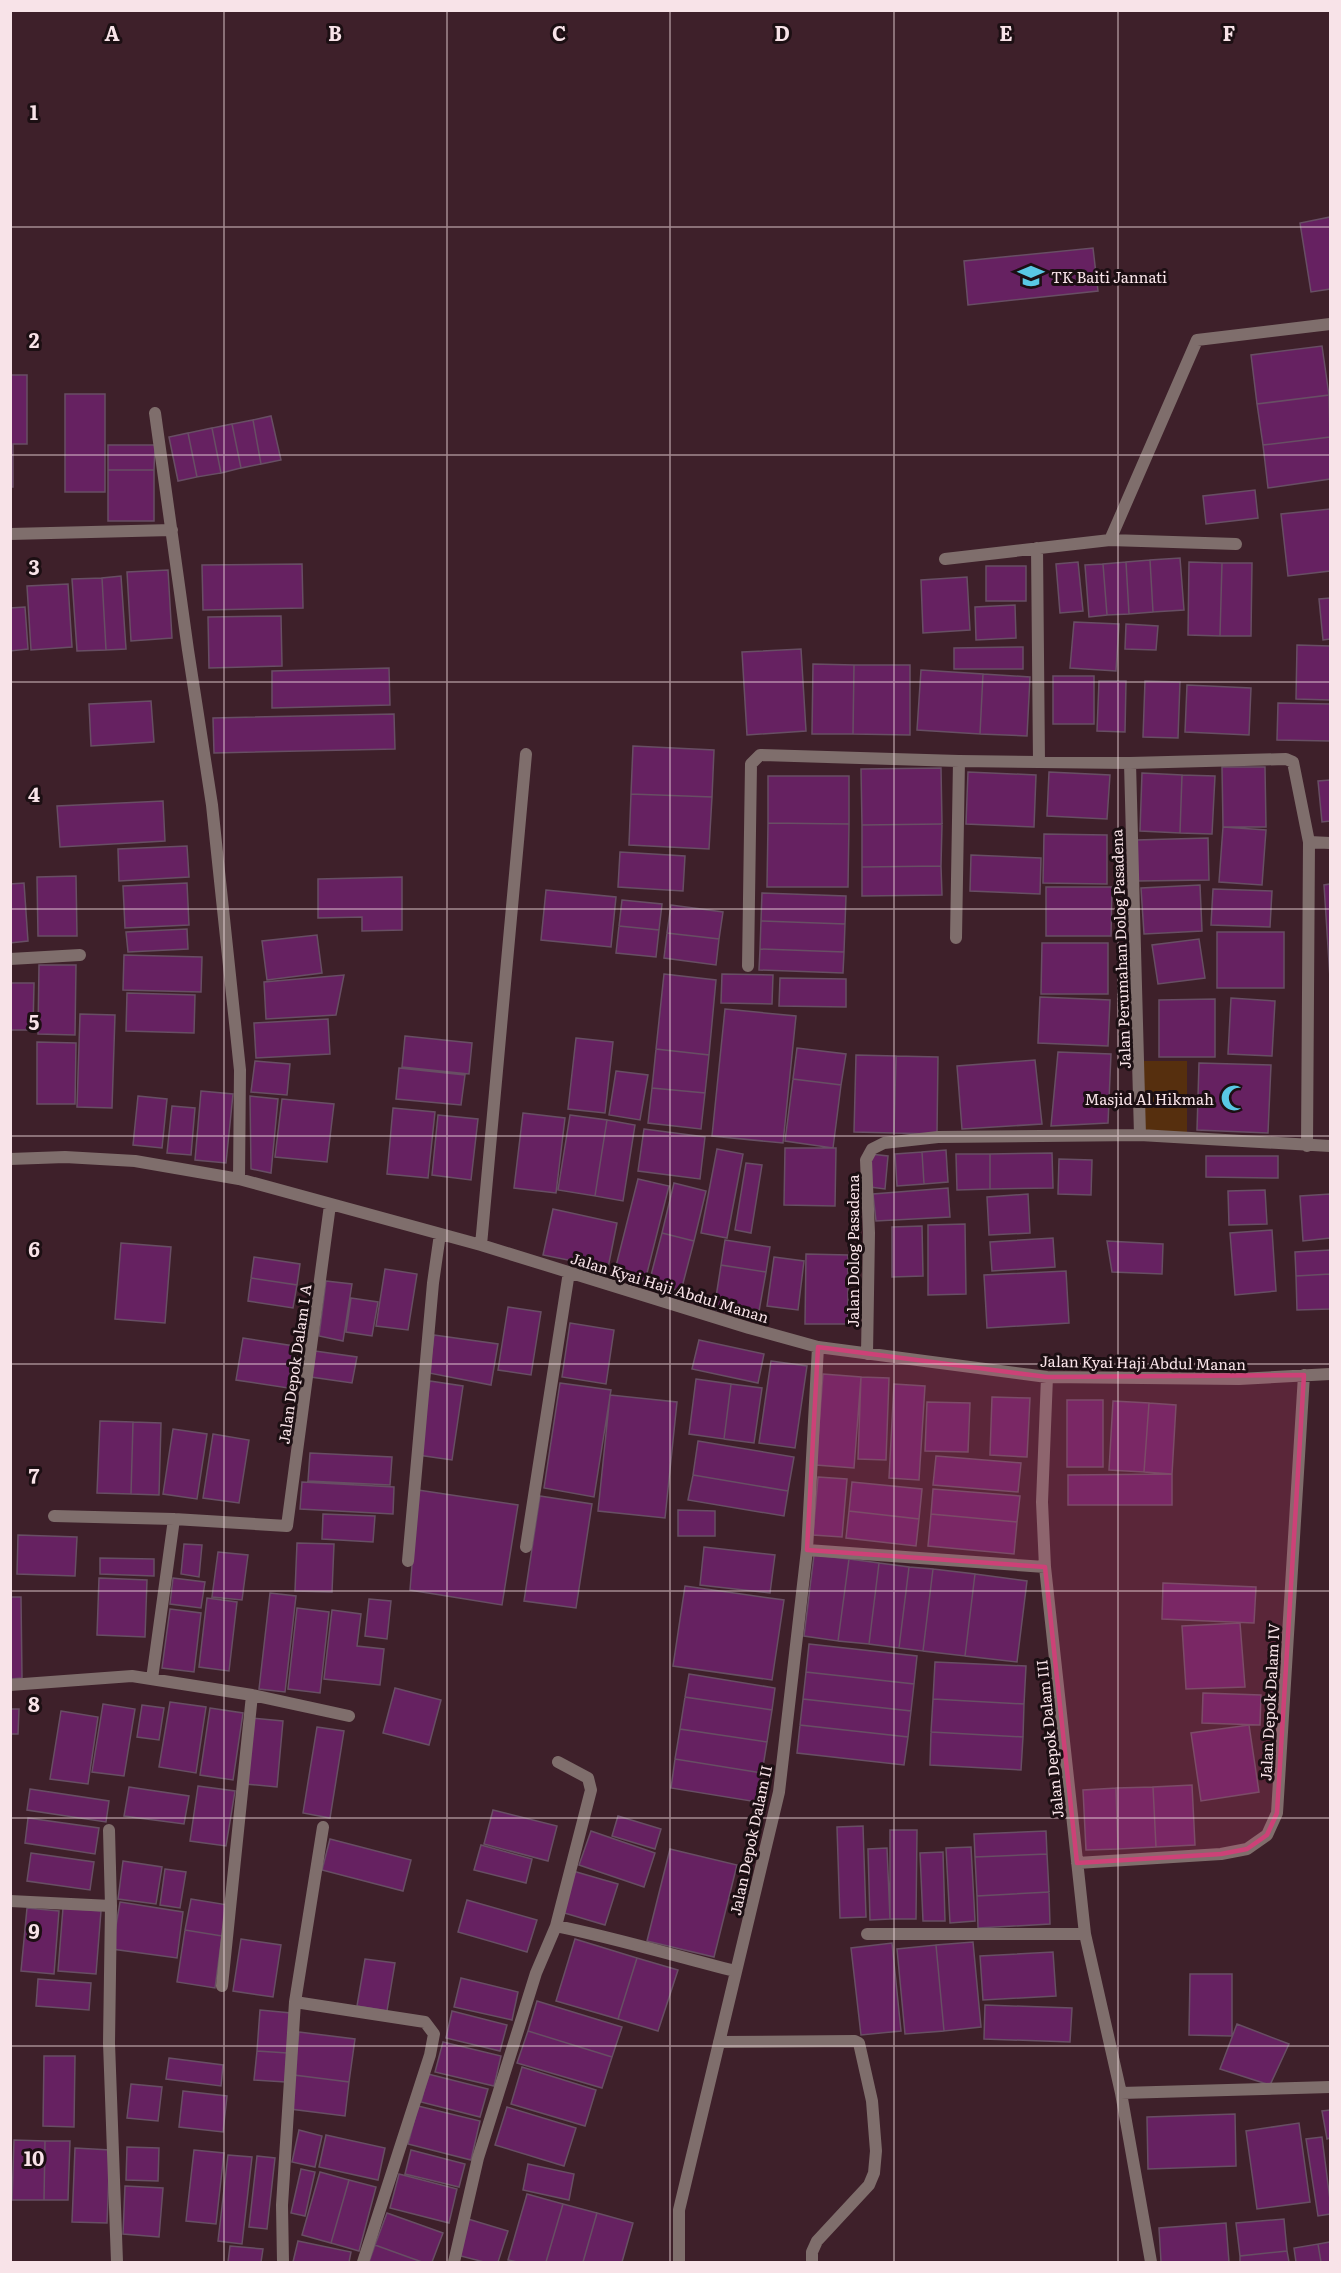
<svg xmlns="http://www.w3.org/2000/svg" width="1341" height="2273" viewBox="0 0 1341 2273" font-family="Literata,serif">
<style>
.green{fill:#562f0e}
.building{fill:#662161;stroke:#684e64;stroke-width:1.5}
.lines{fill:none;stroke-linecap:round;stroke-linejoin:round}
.minor{stroke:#7f6e6c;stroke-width:12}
.marked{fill:#cd4177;fill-opacity:0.2;stroke:#cd4177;stroke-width:4.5;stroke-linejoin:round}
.grid{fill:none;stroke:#f8e3e8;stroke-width:1.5;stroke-opacity:0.55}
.labels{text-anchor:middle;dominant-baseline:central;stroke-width:6;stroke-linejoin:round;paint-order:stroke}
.poi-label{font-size:15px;fill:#f8e3e8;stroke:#1c0f13;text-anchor:start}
.street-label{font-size:15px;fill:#f8e3e8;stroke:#1c0f13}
.grid-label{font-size:20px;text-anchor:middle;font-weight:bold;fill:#f8e3e8;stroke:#1c0f13;stroke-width:6;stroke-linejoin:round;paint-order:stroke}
</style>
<rect width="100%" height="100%" fill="#3e202a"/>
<!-- green -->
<path class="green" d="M1136,1061H1187V1132H1135Z"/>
<!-- building -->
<path class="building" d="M1330,217V289L1311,292L1300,223Z
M1093,248L1098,291L968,305L964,261Z
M1322,346L1329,395L1257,404L1251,355Z
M10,375H27V444H13V487H10Z
M65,394H105V492H65Z
M1329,395L1330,437L1263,445L1257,404Z
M271,416L281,460L261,464L253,420Z
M253,420L261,464L241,468L232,424Z
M232,424L241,468L221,473L212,428Z
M212,428L221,473L197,477L188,433Z
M188,433L197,477L178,481L169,437Z
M1330,437V479L1268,488L1263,445Z
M108,445H155L154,470H108Z
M108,470H154V521H108Z
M1255,490L1258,518L1206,524L1203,496Z
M1330,509V571L1288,576L1281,514Z
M1180,558L1184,610L1153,612L1150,560Z
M1150,560L1153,612L1129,614L1126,562Z
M1078,562L1083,611L1060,613L1056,564Z
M1126,562L1129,614L1107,615L1103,564Z
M1189,562L1222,563L1220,636L1188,635Z
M1222,563H1252L1251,636H1220Z
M302,564L303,608L203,610L202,565Z
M1103,564L1107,615L1089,617L1085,565Z
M986,566H1026V601H986Z
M168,570L172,638L131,641L127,572Z
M121,576L126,649L106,650L102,578Z
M967,577L970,630L923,633L921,580Z
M102,578L106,650L77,651L72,579Z
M68,584L72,647L31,650L27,586Z
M1330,598V639L1323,640L1319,599Z
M1015,605L1016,638L976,640L975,607Z
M25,607L28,649L10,651V608Z
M281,616L282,666L209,668L208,617Z
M1074,622L1119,624L1116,671L1070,668Z
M1126,624L1158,626L1156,650L1125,649Z
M1297,645L1330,646V700L1296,699Z
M1023,647V669H954V648Z
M801,649L806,731L747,735L742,652Z
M813,664L854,665L853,734H812Z
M854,665H910V735L853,734Z
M389,668L390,705L272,708V671Z
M921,670L983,674L980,734L917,730Z
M983,674L1030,677L1027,736L980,734Z
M1053,676H1094V724H1053Z
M1099,681H1126L1125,732L1097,731Z
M1145,681L1180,682L1178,738L1143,737Z
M1187,685L1251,688L1249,735L1185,732Z
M151,701L154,742L91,746L89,704Z
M1278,703L1330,704V741L1277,740Z
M394,714L395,749L214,753L213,718Z
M633,746L714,750L712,797L631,794Z
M1222,767H1265L1266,827H1223Z
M941,768L942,824L862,825L861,769Z
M968,772L1036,775L1034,827L966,824Z
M1049,772L1110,775L1107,819L1047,816Z
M1142,773L1182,775L1180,833L1140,831Z
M1182,775L1215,776L1212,834L1180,833Z
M768,776H849V824L768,823Z
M1330,780V821L1322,822L1318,781Z
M631,794L712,797L709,849L629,845Z
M163,801L165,841L60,847L57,806Z
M768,823L849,824L848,887H767Z
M942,824L941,866L862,867V825Z
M1223,827L1266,830L1262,885L1219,882Z
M1044,834L1107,835V884L1043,883Z
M1208,838L1209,880L1137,881L1136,840Z
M187,846L189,877L119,881L118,849Z
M620,852L685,856L683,891L618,887Z
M971,855L1041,858L1040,894L970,891Z
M941,866L942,895L862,896V867Z
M76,876L77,936H38L37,877Z
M402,877V930L362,931V917L318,918V879Z
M24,883L28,941L10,943V884Z
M187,883L189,925L125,928L123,886Z
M1330,884V978L1324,885Z
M1200,885L1202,931L1144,934L1141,888Z
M1046,887H1112L1111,936H1046Z
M1213,889L1272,891L1270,927L1211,925Z
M546,890L616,897L611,947L541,940Z
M762,893L846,896L845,924L761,921Z
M622,900L662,904L659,930L619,926Z
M671,905L723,912L719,939L667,933Z
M761,921L845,924L844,952L760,949Z
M619,926L659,930L656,957L616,953Z
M187,929L188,949L128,952L126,932Z
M1217,932H1284V988H1217Z
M667,933L719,939L716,965L664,958Z
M317,935L322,973L267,980L262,941Z
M1199,939L1205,978L1158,984L1152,945Z
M1042,943H1108V994H1041Z
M760,949L844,952L843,973L759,970Z
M124,955L202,957L201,992L123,990Z
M39,965H76L75,1035L38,1034Z
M664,974L716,980L709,1055L656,1049Z
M722,974L773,975L772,1004L721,1003Z
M344,975L336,1015L266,1019L264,982Z
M780,978L846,979V1007L779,1006Z
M10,983H34L33,1030H10Z
M127,993L195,995L194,1033L126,1031Z
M1040,997L1110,1000L1108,1046L1038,1043Z
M1231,998L1275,1001L1272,1056L1228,1054Z
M1215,999V1057H1159V1000Z
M725,1009L796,1016L783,1143L712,1136Z
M80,1014L115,1015L112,1108L77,1107Z
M328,1019L330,1054L256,1058L254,1023Z
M405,1036L472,1043L469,1074L402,1067Z
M576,1038L613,1042L605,1113L568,1109Z
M37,1042L76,1043L75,1104H37Z
M797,1048L846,1054L841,1085L793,1079Z
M656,1049L709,1055L705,1093L652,1088Z
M1058,1052L1111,1054L1108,1123L1051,1126Z
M856,1055L896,1056L894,1133L854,1132Z
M896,1056L938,1057L937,1134L894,1133Z
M1035,1060L1042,1124L962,1129L957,1066Z
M255,1061L290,1064L287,1095L251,1092Z
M1199,1063L1271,1065L1268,1133L1197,1130Z
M399,1068L465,1075L461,1105L396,1099Z
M616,1071L648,1075L640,1120L609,1115Z
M793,1079L841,1085L833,1148L785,1141Z
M652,1088L705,1093L701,1129L648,1123Z
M201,1091L233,1094L226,1163L195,1160Z
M138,1096L167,1099L162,1148L133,1145Z
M250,1096L278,1099L271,1173L251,1169Z
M282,1099L334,1104L327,1162L275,1157Z
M172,1106L195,1108L191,1155L167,1153Z
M393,1108L435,1112L428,1178L387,1174Z
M523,1113L565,1118L556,1193L514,1188Z
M438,1115L478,1119L471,1180L432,1175Z
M570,1115L607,1120L595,1196L558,1190Z
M607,1120L635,1125L623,1201L595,1196Z
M644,1129L705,1137L700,1179L638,1171Z
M785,1148H836L835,1206L784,1205Z
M717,1149L743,1154L727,1238L701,1233Z
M946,1150L948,1182L924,1184L922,1152Z
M922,1152L924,1184L897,1186L895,1154Z
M1052,1153L1053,1188L990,1189V1154Z
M870,1154L888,1156L885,1189L870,1187Z
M956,1154H990V1189L957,1190Z
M1206,1156H1278V1178L1206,1177Z
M1059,1159L1092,1160L1091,1195L1058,1194Z
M746,1163L762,1165L751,1233L735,1230Z
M638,1179L669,1186L645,1281L614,1274Z
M674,1183L706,1191L694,1241L662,1233Z
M948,1188L950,1217L876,1221L873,1194Z
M1265,1190L1267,1224L1229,1225L1228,1191Z
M1028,1194L1030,1233L989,1235L987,1197Z
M1330,1194V1238L1303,1241L1300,1196Z
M553,1209L617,1223L608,1268L543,1255Z
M965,1224L966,1294L928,1295V1225Z
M922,1226L923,1276L892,1277V1227Z
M1272,1230L1276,1291L1235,1295L1230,1233Z
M662,1233L694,1241L681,1291L649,1283Z
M1053,1238L1055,1267L992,1271L990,1242Z
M725,1240L770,1247L766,1272L721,1265Z
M1107,1241L1163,1244L1162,1274L1112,1272Z
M121,1243L171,1247L165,1323L115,1319Z
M1330,1250V1274L1296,1276L1295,1252Z
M806,1254L848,1255V1324H805Z
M254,1257L300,1264L297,1285L251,1278Z
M774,1257L804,1261L798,1310L767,1306Z
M721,1265L766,1272L758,1317L714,1310Z
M385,1269L417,1274L408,1330L376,1326Z
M1066,1271L1069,1323L987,1328L984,1275Z
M1330,1274V1309L1297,1310L1296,1276Z
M251,1278L297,1285L293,1308L248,1301Z
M326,1281L352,1284L343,1341L319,1336Z
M351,1298L378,1302L372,1336L346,1332Z
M508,1307L541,1312L531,1375L498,1370Z
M570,1323L614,1330L606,1384L562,1377Z
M434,1335L498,1344L491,1385L429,1373Z
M243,1338L294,1346L288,1388L236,1380Z
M699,1340L764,1354L758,1383L692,1369Z
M315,1351L357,1357L352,1383L311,1377Z
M771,1361L807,1366L795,1448L759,1443Z
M823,1374L861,1377L854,1468L816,1465Z
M861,1377L889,1378L886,1460L858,1459Z
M696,1379L731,1384L724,1439L689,1434Z
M430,1381L463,1386L452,1460L418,1455Z
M560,1383L611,1390L594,1497L544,1488Z
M731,1384L762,1388L754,1443L724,1439Z
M894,1384L925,1386L919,1480L889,1478Z
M610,1395L677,1402L665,1518L598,1511Z
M992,1397L1030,1398L1027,1457L990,1455Z
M1067,1400H1103V1467H1067Z
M1113,1401L1149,1403L1144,1472L1109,1470Z
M927,1402L970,1403L968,1452L925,1451Z
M1149,1403L1176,1405L1172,1474L1144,1472Z
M100,1421L133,1422L131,1494L97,1493Z
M133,1422L161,1423L159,1495L131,1494Z
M173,1429L207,1434L197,1499L163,1494Z
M213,1434L249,1440L239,1503L203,1498Z
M698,1441L794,1457L788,1491L693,1475Z
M310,1453L392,1457L390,1485L308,1481Z
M936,1456L1021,1463L1018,1492L933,1485Z
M1172,1474V1505H1068V1475Z
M693,1475L788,1491L784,1516L688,1500Z
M818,1477L847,1479L842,1537L813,1535Z
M302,1482L394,1487L393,1514L300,1509Z
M852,1482L922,1489L919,1519L849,1511Z
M933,1489L1020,1496L1017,1522L931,1514Z
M418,1490L518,1505L502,1605L410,1590Z
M540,1496L592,1504L576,1608L524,1601Z
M678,1510L715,1511V1536H678Z
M849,1511L919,1519L916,1546L846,1538Z
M323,1514L375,1516L373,1542L322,1539Z
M931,1514L1017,1522L1014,1554L928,1546Z
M18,1535L77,1537L75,1576L17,1574Z
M297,1543L334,1544L332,1592L295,1591Z
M184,1544L202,1545L199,1577L181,1574Z
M704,1547L775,1555L770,1593L700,1585Z
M218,1552L248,1555L242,1600L212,1597Z
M814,1555L849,1559L838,1641L804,1636Z
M100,1558L154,1559V1576L100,1574Z
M849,1559L879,1563L869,1644L838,1641Z
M879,1563L909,1567L899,1648L869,1644Z
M909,1567L933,1569L923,1651L899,1648Z
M933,1569L975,1574L965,1656L923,1651Z
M975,1574L1027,1581L1017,1662L965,1656Z
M99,1578L147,1580L145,1637L97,1635Z
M173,1578L205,1582L201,1608L170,1604Z
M1163,1583L1256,1587L1254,1623L1162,1619Z
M685,1586L784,1600L772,1680L673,1666Z
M270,1593L296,1596L285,1692L259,1689Z
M10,1597H21L22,1678L10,1679Z
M207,1598L237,1602L229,1671L199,1667Z
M369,1599L391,1601L387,1639L365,1636Z
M297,1608L329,1612L320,1693L288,1689Z
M170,1609L201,1613L194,1672L162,1668Z
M332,1610L361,1614L357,1646L384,1649L380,1685L324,1679Z
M1240,1623L1245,1687L1186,1689L1182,1626Z
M809,1644L917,1656L914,1684L806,1672Z
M935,1662L1026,1666L1024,1704L933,1699Z
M806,1672L914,1684L911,1711L803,1699Z
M689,1674L775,1688L772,1710L685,1697Z
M395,1688L441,1700L429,1745L383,1733Z
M1203,1693L1261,1695L1260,1725L1202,1723Z
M685,1697L772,1710L767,1742L680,1729Z
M803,1699L911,1711L908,1737L800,1725Z
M933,1699L1024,1704L1023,1737L931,1732Z
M170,1702L206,1707L196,1773L159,1767Z
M103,1704L135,1709L124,1776L92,1772Z
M142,1705L164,1708L159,1740L137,1737Z
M210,1708L243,1713L233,1780L200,1775Z
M10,1709H19L18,1734H10Z
M61,1711L98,1717L88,1784L50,1779Z
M250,1718L283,1721L277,1787L245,1784Z
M800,1725L908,1737L904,1765L797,1753Z
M1249,1725L1259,1792L1201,1801L1191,1733Z
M317,1727L344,1731L330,1818L303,1813Z
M680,1729L767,1742L762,1773L675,1759Z
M931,1732L1023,1737L1021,1770L930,1765Z
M675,1759L762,1773L757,1802L671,1788Z
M1192,1785L1195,1845L1156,1847L1153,1787Z
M198,1786L235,1791L226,1846L190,1841Z
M129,1787L189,1796L184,1824L124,1816Z
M1153,1787L1156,1847L1118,1849L1116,1788Z
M1116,1788L1118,1849L1086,1850L1083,1790Z
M30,1789L109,1801L106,1822L27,1810Z
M493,1810L557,1826L548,1861L484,1844Z
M618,1816L661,1829L655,1849L612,1836Z
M28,1818L99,1828L95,1854L25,1843Z
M863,1826L866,1917L840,1918L837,1827Z
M890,1830H917L916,1919H890Z
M591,1831L655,1853L644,1887L579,1865Z
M1046,1831L1047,1854L975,1857L974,1834Z
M330,1839L411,1860L403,1891L322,1870Z
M481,1845L532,1859L526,1883L474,1870Z
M971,1847L975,1921L950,1923L946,1848Z
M887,1848L890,1919L870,1920L868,1849Z
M670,1849L737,1865L714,1957L647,1941Z
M943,1852L945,1921H923L920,1853Z
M31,1853L94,1862L90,1890L27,1881Z
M1047,1854L1049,1892L977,1896L975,1857Z
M123,1861L162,1867L156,1904L118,1899Z
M165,1869L186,1872L180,1908L160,1905Z
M573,1871L618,1884L605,1925L561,1912Z
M1049,1892L1050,1924L978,1928L977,1896Z
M191,1899L228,1905L222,1936L185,1930Z
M467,1900L537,1920L527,1952L458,1932Z
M120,1902L183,1912L177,1958L112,1949Z
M27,1908L59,1911L54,1974L21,1971Z
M63,1908L101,1911L96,1974L58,1971Z
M185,1930L222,1936L215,1988L177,1982Z
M241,1939L281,1945L273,1997L233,1991Z
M575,1939L637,1958L618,2019L556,2001Z
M973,1942L981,2027L944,2031L936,1945Z
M892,1943L901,2031L861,2035L851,1948Z
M936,1945L944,2031L905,2034L897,1949Z
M1053,1952L1056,1996L983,2000L980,1956Z
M637,1958L678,1970L658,2031L618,2019Z
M365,1959L395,1963L387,2011L357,2006Z
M1190,1974H1232V2036L1189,2035Z
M461,1978L518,1992L512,2020L454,2007Z
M38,1979L91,1983L89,2010L36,2006Z
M537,2001L622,2027L612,2057L528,2031Z
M985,2005L1072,2008L1070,2042L984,2039Z
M260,2010L291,2013L287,2053L257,2051Z
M452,2011L507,2025L500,2051L446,2038Z
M1237,2024L1289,2044L1270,2085L1220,2069Z
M528,2031L612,2057L602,2088L517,2063Z
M299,2032L355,2039L349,2082L294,2075Z
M443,2042L501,2056L494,2086L435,2072Z
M257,2051L287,2053L285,2082L254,2080Z
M44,2056H75L74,2127L43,2126Z
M169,2058L223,2065L221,2086L166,2079Z
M522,2067L596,2090L585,2126L511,2104Z
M428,2074L488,2089L480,2117L421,2102Z
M294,2075L349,2082L345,2116L290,2109Z
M131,2084L162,2087L158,2121L127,2118Z
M183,2091L227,2096L223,2132L179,2127Z
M418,2106L480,2121L471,2160L408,2144Z
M507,2107L576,2128L564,2166L495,2145Z
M1330,2110V2138L1327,2139L1322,2111Z
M1235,2114L1236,2166L1148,2169L1147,2117Z
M1299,2123L1310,2202L1257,2209L1246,2131Z
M299,2130L322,2136L315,2167L292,2162Z
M326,2135L385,2148L378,2180L319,2167Z
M1322,2137L1330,2200V2214L1318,2216L1306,2139Z
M14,2140L45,2141L44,2200H12Z
M45,2141H70L68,2200H44Z
M127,2147L159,2148L158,2181L126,2180Z
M75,2148L110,2150L107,2223L72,2222Z
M194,2150L224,2153L216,2224L186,2221Z
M411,2150L465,2164L459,2187L405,2174Z
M228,2155L252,2157L242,2244L218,2241Z
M257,2156L275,2158L267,2229L249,2227Z
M528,2164L574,2174L569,2200L523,2190Z
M301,2169L315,2172L305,2216L291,2213Z
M320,2172L349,2180L331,2243L302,2235Z
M399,2174L457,2189L449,2223L390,2208Z
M349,2180L376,2187L359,2251L331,2243Z
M125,2186L163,2188L159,2237L123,2234Z
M527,2194L563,2204L546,2262H517L508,2260Z
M563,2204L597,2213L583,2262H546Z
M387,2213L443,2233L432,2262H422L375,2245Z
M597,2213L633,2223L622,2262H583Z
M468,2219L508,2231L498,2262H484L457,2255Z
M1284,2219L1287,2251L1240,2256L1236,2223Z
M1226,2223L1229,2262H1161L1159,2228Z
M298,2241L351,2252L349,2262H293Z
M1330,2242V2262H1321L1318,2244Z
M1318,2244L1321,2262H1296L1294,2248Z
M375,2245L422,2262H369Z
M230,2246L263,2249L261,2262H228Z
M1287,2251L1289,2262H1240V2256Z"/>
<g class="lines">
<!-- minor -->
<path class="minor" d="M155,413L188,650L212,805L240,1070L239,1179
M10,534L172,530
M1110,540L1197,340L1330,324
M1037,548L1039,762
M945,559L1110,540L1236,544
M1130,763L1140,1135
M1309,842L1330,843
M956,938L959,761
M10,959L80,955
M748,966L751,764L760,755L959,761L1130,763L1286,759L1293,762L1309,842L1307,1146
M10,1159L65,1157L135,1161L239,1179L481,1245L749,1328L818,1347L1047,1377L1239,1379L1330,1374
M481,1245L526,754
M867,1354L869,1233L866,1160L872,1149L884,1143L938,1137L1140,1135L1330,1146
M1047,1377L1042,1502L1045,1567L1085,1934L1121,2093L1151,2262
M54,1516L174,1519L287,1526L330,1205
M526,1547L569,1272
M807,1550L1045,1567
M408,1561L433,1283L440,1234
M152,1679L174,1519
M10,1685L132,1676L252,1695L222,1986
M252,1695L349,1716
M109,1830L111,1906L109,2043L117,2262
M1077,1863L1221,1854L1247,1849L1267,1835L1277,1813L1304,1375
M10,1901L111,1906
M556,1926L591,1790L588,1778L558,1762
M867,1934H1085
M295,2002L425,2022L434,2034L430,2055L363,2262
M719,2042L855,2041L859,2043L872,2101L876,2151L874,2173L869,2185L817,2241L812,2252V2262
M1121,2093L1330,2087
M283,2262L282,2205L295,2002L323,1827
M454,2262L478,2158L536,1973L556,1926C616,1938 675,1956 735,1971
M679,2262V2210L779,1792L807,1550L818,1347"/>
</g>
<!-- marked area -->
<path class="marked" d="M818,1347L1047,1377L1304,1375L1277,1813L1267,1835L1247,1849L1221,1854L1077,1863L1045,1567L807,1550Z"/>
<!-- grid -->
<path class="grid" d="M224,10V2262M447,10V2262M670,10V2262M894,10V2262M1118,10V2262M10,227H1330M10,455H1330M10,682H1330M10,909H1330M10,1136H1330M10,1364H1330M10,1591H1330M10,1818H1330M10,2046H1330"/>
<!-- icons -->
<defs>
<g id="school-bare" transform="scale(2.07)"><path d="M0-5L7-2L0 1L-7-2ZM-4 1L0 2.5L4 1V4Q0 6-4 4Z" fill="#59c8e4" stroke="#1c0f13" stroke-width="2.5" paint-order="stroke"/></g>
<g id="mosque-bare" transform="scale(2.07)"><path d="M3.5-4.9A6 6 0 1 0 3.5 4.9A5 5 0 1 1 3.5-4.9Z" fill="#59c8e4" stroke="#1c0f13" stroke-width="2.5" paint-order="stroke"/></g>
</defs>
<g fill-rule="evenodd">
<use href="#school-bare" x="1031" y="276"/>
<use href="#mosque-bare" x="1234" y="1098"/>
</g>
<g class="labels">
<!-- poi labels -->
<g class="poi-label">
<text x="1051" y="276">TK Baiti Jannati</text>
<text x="1214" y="1098" text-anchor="end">Masjid Al Hikmah</text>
</g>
<!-- street labels -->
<g class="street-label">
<text transform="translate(1120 949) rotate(-92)">Jalan Perumahan Dolog Pasadena</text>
<text transform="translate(852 1251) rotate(-90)">Jalan Dolog Pasadena</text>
<text transform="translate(670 1287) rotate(17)">Jalan Kyai Haji Abdul Manan</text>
<text transform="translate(1143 1362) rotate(1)">Jalan Kyai Haji Abdul Manan</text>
<text transform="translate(294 1364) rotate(-82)">Jalan Depok Dalam I A</text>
<text transform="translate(1269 1702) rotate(-87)">Jalan Depok Dalam IV</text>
<text transform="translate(1049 1739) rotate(-96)">Jalan Depok Dalam III</text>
<text transform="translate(750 1840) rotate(-78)">Jalan Depok Dalam II</text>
</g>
</g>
<g class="grid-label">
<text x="112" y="41">A</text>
<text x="335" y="41">B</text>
<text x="559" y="41">C</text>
<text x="782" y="41">D</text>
<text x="1006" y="41">E</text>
<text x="1229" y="41">F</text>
<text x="34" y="120">1</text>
<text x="34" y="348">2</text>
<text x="34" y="575">3</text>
<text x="34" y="802">4</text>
<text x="34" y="1030">5</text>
<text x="34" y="1257">6</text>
<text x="34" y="1484">7</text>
<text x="34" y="1712">8</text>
<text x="34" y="1939">9</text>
<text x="34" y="2166">10</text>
</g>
<!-- border -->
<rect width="1341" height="2273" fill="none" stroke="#f8e3e8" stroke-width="24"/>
</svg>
